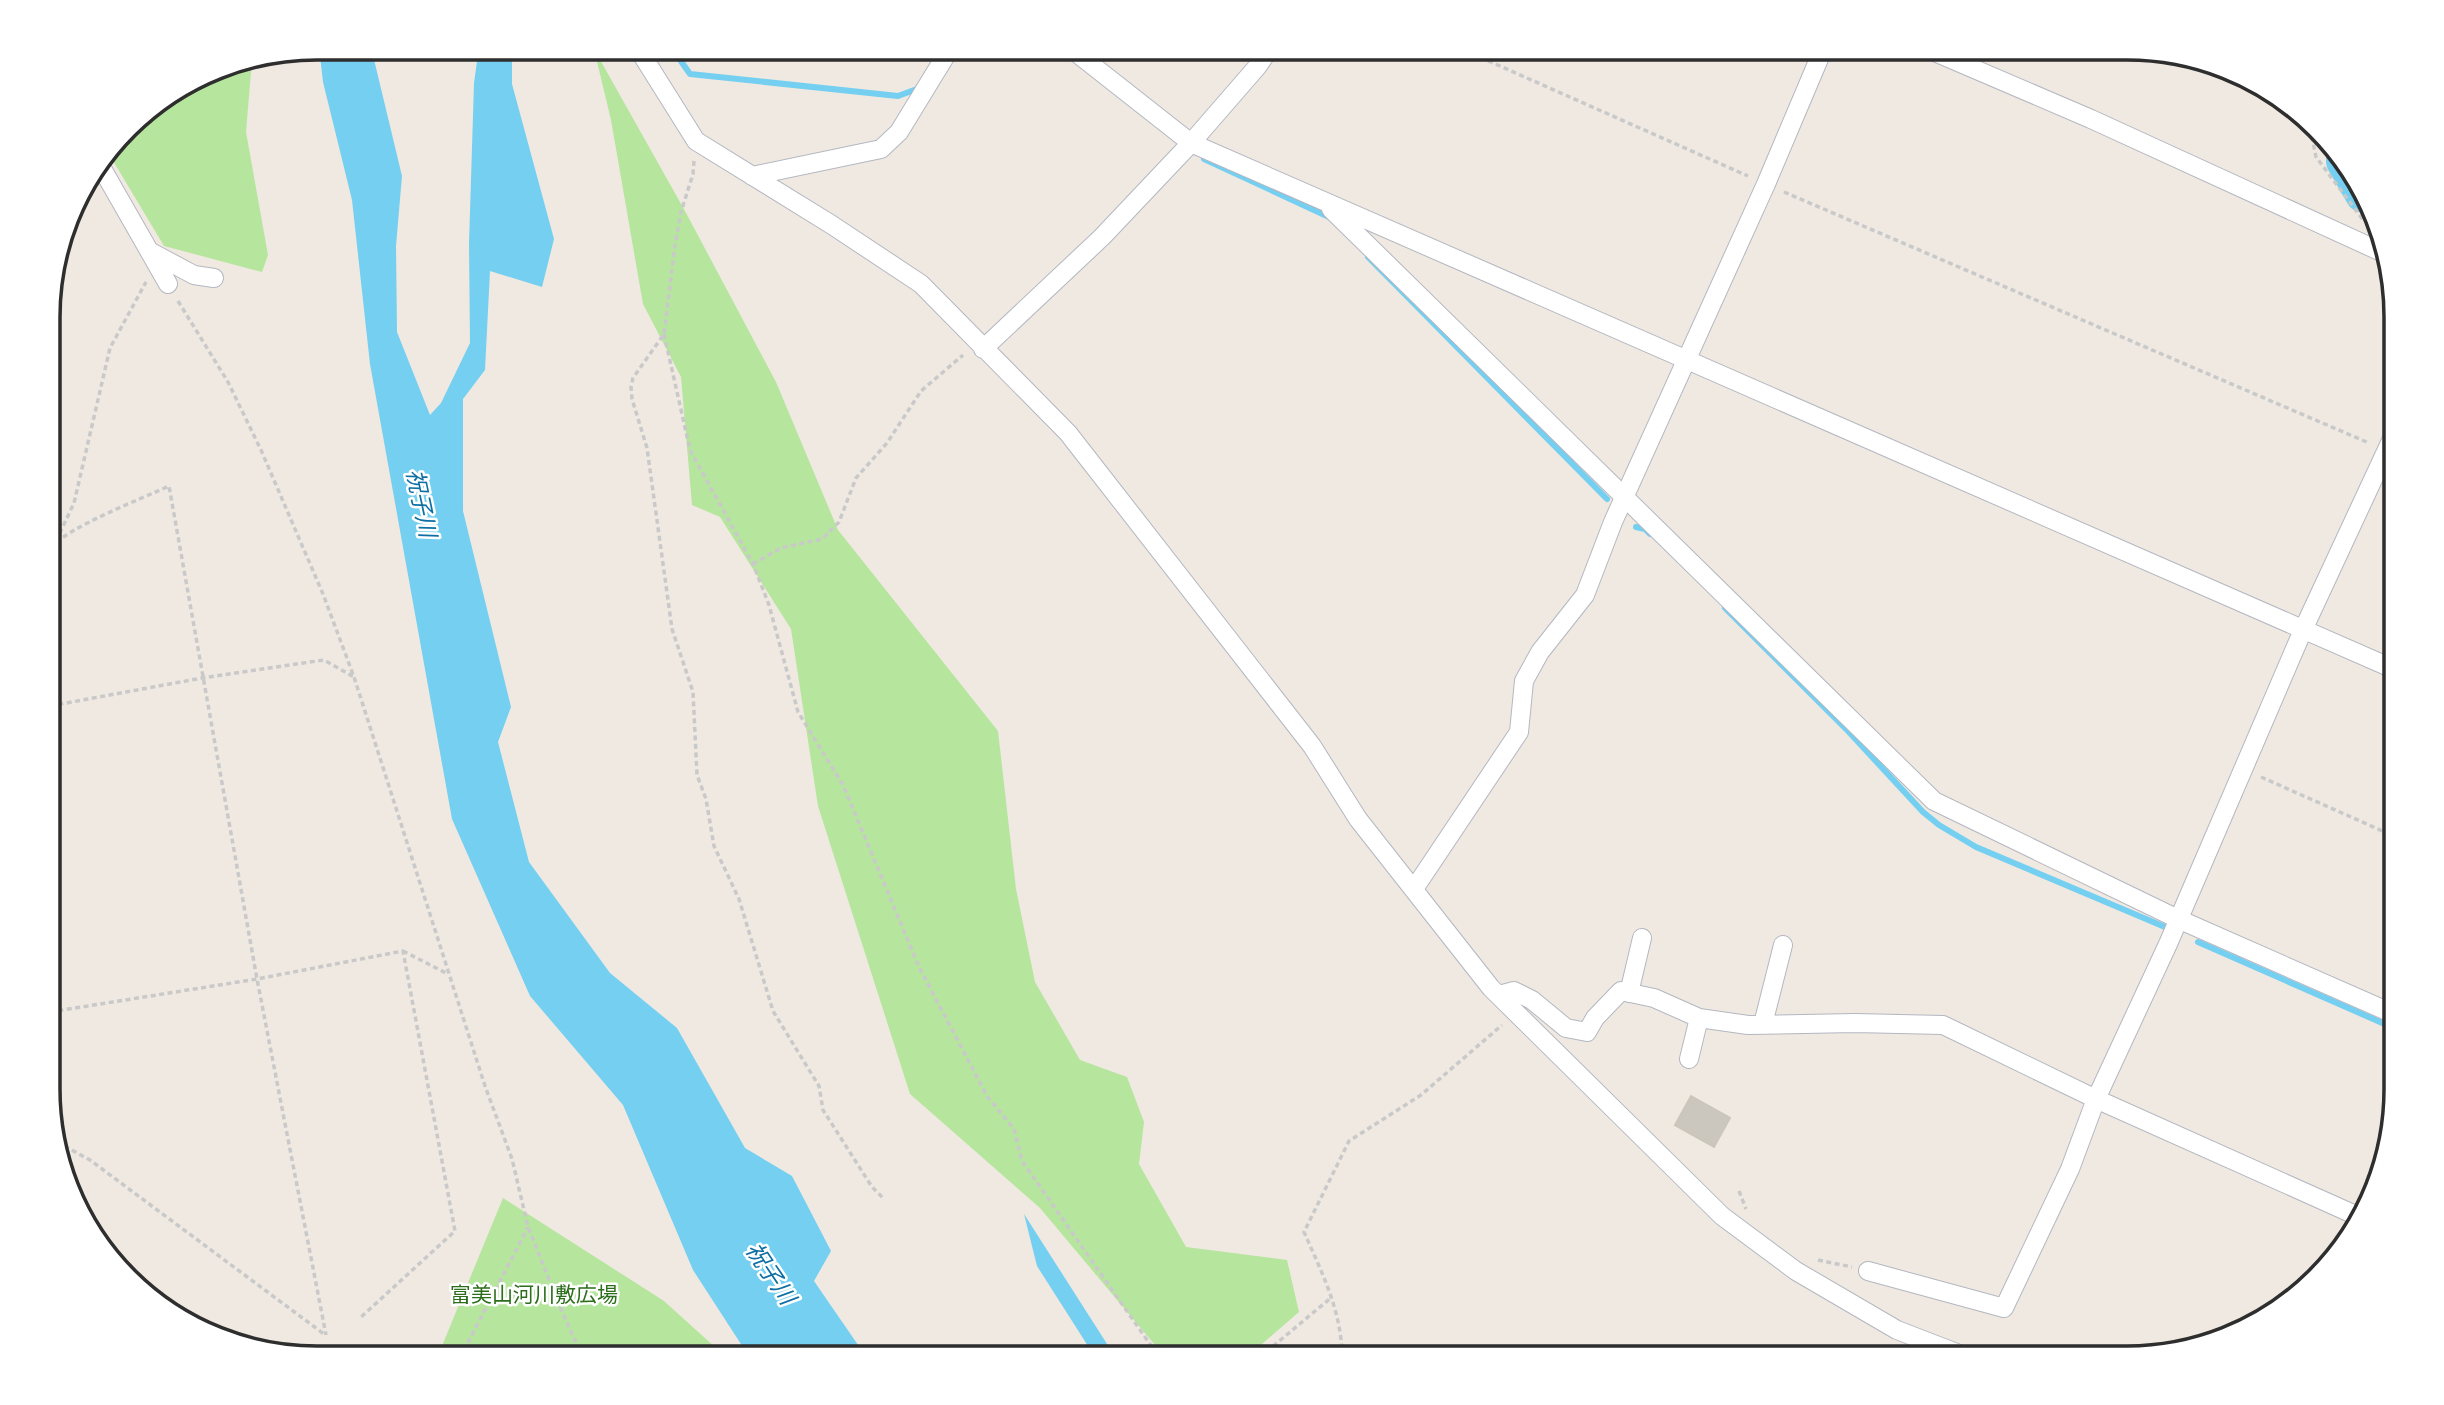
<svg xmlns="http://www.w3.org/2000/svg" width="2444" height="1405" viewBox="0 0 2444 1405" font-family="Raleway,'Noto Sans JP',sans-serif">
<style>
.green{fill:#b6e59e}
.water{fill:#75cff0}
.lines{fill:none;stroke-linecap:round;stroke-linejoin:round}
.stream{stroke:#75cff0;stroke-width:6}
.river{stroke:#75cff0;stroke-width:38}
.building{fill:#cbc7bf;stroke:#cbc5ba;stroke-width:2}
.minor-casing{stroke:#b4b7c1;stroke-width:20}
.path{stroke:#c9c9c9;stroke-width:3.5;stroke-dasharray:5 3.5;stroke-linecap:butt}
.minor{stroke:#fff;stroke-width:18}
.labels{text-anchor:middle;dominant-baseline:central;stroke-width:5;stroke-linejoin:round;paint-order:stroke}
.park-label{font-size:21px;fill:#2c6e1b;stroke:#fff}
.water-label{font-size:23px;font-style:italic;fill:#0d6fa3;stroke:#fff}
.rim{fill:none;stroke:#2e2e2e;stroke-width:3.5}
</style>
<rect width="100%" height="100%" fill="#efe9e1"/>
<!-- green -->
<path class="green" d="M594,49L685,211L776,382L838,530L998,731L1016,889L1035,982L1080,1060L1127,1077L1144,1122L1139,1164L1186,1247L1287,1260L1299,1312L1247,1357H1165L1040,1208L910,1094L818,806L791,629L720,517L692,505L681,377L643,304L611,120Z
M252,60L246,132L268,255L262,272L164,246L109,154L139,114L214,68Z
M503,1198L664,1301L727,1358H437Z"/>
<!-- water -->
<path class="water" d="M319,47H371L402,176L396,246L397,332L430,415L441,403L470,343L469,244L474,83L479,47H512V84L554,239L542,287L490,271L485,370L463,399V511L511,707L498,742L529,862L610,973L677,1028L745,1148L792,1176L831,1251L814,1281L867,1358H750L693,1270L623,1105L530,996L452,819L370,364L352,200L323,82Z
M1024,1214L1116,1358L1095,1357L1037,1266Z"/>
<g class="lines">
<!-- stream -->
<path class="stream" d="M671,47L690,74L898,96L917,89L920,85
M1055,47L1068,57
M1204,159L1329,217
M1368,257L1607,499
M1636,527L1645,529L1650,534
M1725,608L1848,731L1923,812L1939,825L1976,847L2165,927
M2198,942L2396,1029"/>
<!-- river -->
<path class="river" d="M2345,161L2364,194"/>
</g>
<!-- building -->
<path class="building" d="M1691,1096L1730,1118L1714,1147L1675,1125Z"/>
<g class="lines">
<!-- minor casing -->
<g class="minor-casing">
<path id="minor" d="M637,47L696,141L832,225L921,284L1068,433L1312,746L1358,819L1491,988L1722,1216L1796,1271L1897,1330L1967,1357
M1069,47L1191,143L2396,670
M1923,47L2091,119L2388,255
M100,165L168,284
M752,176L881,149L899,132L951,47
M1331,209L1934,801L2178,919L2396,1015
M149,251L194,275L214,278
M983,349L1102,237L1191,143L1257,67L1271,47
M1414,889L1519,732L1524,681L1540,652L1585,595L1613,522L1766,184L1824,47
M1629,993L1642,938
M1499,995L1514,991L1532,1000L1566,1028L1587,1032L1595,1018L1621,991L1654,998L1699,1018L1748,1025L1855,1023L1943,1025L2096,1099L2362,1218
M1763,1024L1783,945
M1689,1059L1699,1018
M1868,1271L2004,1308L2070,1169L2096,1099L2168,944L2303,630L2396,430"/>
</g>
<!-- path -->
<path class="path" d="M1457,47L1748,176
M2310,128L2316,157L2364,221
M694,161L693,174L681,212L675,245L664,334L633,378L631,387L632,399L647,448L672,629L693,692L697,775L706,799L714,846L739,899L773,1011L819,1086L823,1110L872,1187L884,1199
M1784,192L2369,443
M178,301L228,382L261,450L323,594L354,677L485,1086L512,1159L528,1227L560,1307L583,1358
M664,334L690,450L753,564L769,605L798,712L843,785L919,967L987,1096L1014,1129L1022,1161L1159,1357
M56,541L74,503L110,348L146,282
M50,548C70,526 139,500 169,486L257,979L326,1335
M753,564L781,548L822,539L839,522L856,478L887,443L921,391L963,355
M50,706L202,678L324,660L354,677
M2261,777L2396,837
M403,951L448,974
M50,1012L257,979L403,951L455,1231L360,1318
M57,1142L90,1160L324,1334
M1739,1191L1746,1209
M1818,1260L1852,1267
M1260,1357L1332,1297
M1342,1357C1342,1312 1322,1273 1304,1232L1349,1141L1421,1095L1502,1025
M460,1358L528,1227"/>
<!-- minor -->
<use href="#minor" class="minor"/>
</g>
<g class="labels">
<!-- park labels -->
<g class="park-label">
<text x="534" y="1294">富美山河川敷広場</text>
</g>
<!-- water labels -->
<g class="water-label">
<text transform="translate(422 503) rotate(78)">祝子川</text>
<text transform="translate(771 1273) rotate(56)">祝子川</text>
</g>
</g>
<!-- crop -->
<path d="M0 0H2444V1405H0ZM317 60H2127A257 257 0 0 1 2384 317V1089A257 257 0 0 1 2127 1346H317A257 257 0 0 1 60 1089V317A257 257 0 0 1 317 60Z" fill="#fff" fill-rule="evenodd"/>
<path class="rim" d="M317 60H2127A257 257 0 0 1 2384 317V1089A257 257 0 0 1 2127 1346H317A257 257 0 0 1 60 1089V317A257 257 0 0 1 317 60Z"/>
</svg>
